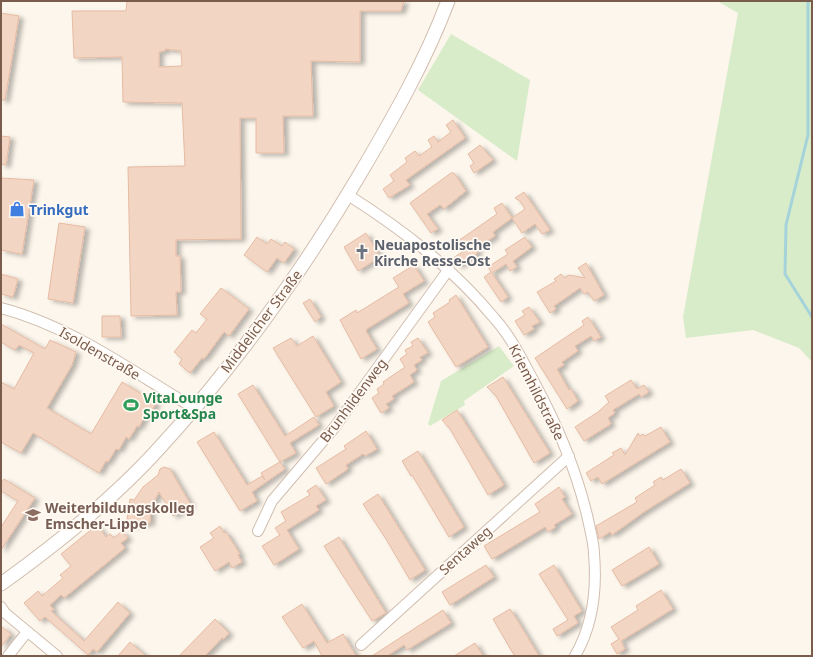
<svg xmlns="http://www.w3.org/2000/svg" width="813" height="657" viewBox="0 0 813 657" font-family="'Noto Sans',sans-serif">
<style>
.green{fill:#d8ecc9}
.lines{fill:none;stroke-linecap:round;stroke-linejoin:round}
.stream{stroke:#a5d3da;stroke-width:3}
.building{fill:#f3d5c3;stroke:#e6bba3;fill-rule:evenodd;filter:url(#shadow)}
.minor-casing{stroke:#d1beb0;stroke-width:12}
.tertiary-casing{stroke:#d1beb0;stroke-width:15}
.minor{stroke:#fff;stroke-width:10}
.tertiary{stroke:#fff;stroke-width:13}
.labels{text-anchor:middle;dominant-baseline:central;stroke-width:3.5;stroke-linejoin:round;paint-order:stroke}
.shop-label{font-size:14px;font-weight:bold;fill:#366cbe;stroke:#fffaf3;text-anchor:start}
.worship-label{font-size:14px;font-weight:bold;fill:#5b616d;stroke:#fffaf3;text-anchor:start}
.street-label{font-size:14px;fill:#7a5c4d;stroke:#fffaf3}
.leisure-label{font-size:14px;font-weight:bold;fill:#27864d;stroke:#fffaf3;text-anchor:start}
.education-label{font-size:14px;font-weight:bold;fill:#785e54;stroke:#fffaf3;text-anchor:start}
</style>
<defs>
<filter id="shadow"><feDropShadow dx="4.5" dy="2.5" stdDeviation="2" flood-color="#0004"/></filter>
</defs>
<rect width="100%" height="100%" fill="#fdf6ec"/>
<!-- green -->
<path class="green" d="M717,1H812V362L799,348L753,330L686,338L683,317L738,13Z
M451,34L530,80L517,161L418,90Z
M499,346L514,366L464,401L465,405L430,426L428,424L441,381Z"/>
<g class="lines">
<!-- stream -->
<path class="stream" d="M808,1V135L786,225L785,274L812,317"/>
</g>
<!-- building -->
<path class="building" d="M127,1H404L401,11H360V62L311,61L313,116H283L284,153H256V118H240L241,239L176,240V256H180L181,292H176L177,315L131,316L128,167L185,166L182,103L123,102L122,57L74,58L72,11H126ZM165,49L181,51L182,66L159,67V52L165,51Z
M1,13L19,16L5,100H1Z
M453,120L465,138L406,180L410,185L389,198L383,189L394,181L390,175L407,162L405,158L415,151L419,156L432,147L428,140L434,136L438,142L451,132L446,125Z
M1,136L10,137L6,165L1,164Z
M480,145L493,160L474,173L470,166L474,163L468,154Z
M451,173H454L466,191L444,209L440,205L427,214L438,229L431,233L410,203Z
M1,178L34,180L22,254L1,250Z
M524,192L550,230L542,234L535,224L522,233L512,218L525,209L520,201L515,198Z
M502,203L512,218L493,232L495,236L475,249L478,253L458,266L453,258L464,251L458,241L497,214L494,208Z
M59,223L85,227L73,303L48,299Z
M366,233L380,257L358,271L344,247Z
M257,237L267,244L271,239L282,246L285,242L294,249L284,263L277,258L267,272L244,255Z
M525,237L532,247L513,261L517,267L510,271L506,264L492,273L508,297L501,302L484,277L491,272L488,267L508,254L505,250Z
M586,263L604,295L594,301L588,292L584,294L580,288L554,306L556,309L550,313L537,292L556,281L554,279L561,274L564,278L569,275L585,278L578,268Z
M414,265L424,281L403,294L409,303L367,329L366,331L377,349L361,359L340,320L356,310L357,313L399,287L393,278Z
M1,274L18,279L13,297L1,294Z
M221,288L249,309L229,336L224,332L204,359L202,358L190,373L179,364L182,359L174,352L192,330L196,333L207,319L200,314Z
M456,295L488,347L456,367L428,322L435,317L433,313L450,302L449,300Z
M310,299L321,317L315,322L303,303Z
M529,307L540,322L532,326L534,329L524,335L515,321L525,315L522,311Z
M102,316H120L121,337H102Z
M588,317L601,337L594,341L591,336L575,346L578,351L562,362L564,365L557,369L569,390L571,389L578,401L567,409L535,358L584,325L582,321Z
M1,324L45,349L50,340L76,352L72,365L47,408L91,434L122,382L156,403L149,416L146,414L139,427L137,426L129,439L126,437L119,450L116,449L108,462L106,461L99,473L33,433L21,453L1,442V382L14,389L34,353L19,345L15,350L1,342Z
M313,336L341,382L326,392L334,406L316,417L273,348L291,338L297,346Z
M418,338L428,353L420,357L422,360L414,365L417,370L410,375L414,382L392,396L394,399L386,404L389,408L381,413L372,398L379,393L377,389L384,384L383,382L405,367L400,359L407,354L405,350L413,346L411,342Z
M503,377L550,453L534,463L496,396L487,387Z
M631,380L637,389L644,385L649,392L641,397L639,394L613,410L615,413L608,418L611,424L584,441L575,427L598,412L609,402L605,396Z
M253,385L285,436L314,417L319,425L290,443L296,453L280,462L238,394Z
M457,410L504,485L488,495L450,429L442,420Z
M661,427L670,442L602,484L598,477L591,481L586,473L614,455L612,453L621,448L625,455L638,433L640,436L643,434L645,436Z
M366,431L377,449L365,456L363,454L346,465L348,469L326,484L316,468L346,449L344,446Z
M214,432L247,485L262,476L265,480L261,473L280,462L285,469L252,492L257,501L240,511L197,442Z
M418,451L464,527L449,537L412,475L411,476L402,461Z
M164,467L170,469L191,505L173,516L159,492L151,508L150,523L126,526L130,499L134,500L143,487L158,475L160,469Z
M681,469L690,483L644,512L612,535L610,532L599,539L596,526L637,502L635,498L655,485L653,482L661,477L663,480Z
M4,479L35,498L1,550V527L18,501L1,491V483Z
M316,485L326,500L316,506L319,510L287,530L299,549L274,565L262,546L280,535L275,528L286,521L281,512L310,495L307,491Z
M559,487L565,497L562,499L572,514L554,525L556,527L548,532L545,527L492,559L484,546L540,512L535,504Z
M378,494L425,570L410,580L386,539L363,504Z
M97,525L106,537L110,534L114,538L122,531L128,538L121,543L125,548L64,598L61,595L50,605L54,610L51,611L84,641L118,602L130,613L97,652L93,649L88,655L45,617L40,621L24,603L38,591L42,596L63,578L60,575L71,566L61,554Z
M220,526L224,533L226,532L240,554L238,555L242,562L232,568L229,562L215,571L200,547L214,538L210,533Z
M339,537L386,613L372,621L324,546Z
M649,547L659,564L622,586L612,570Z
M486,565L494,577L450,605L442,592Z
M554,565L582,611L574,616L578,623L557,636L553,629L568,620L539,574Z
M661,590L673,609L621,641L625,649L617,654L611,644L619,639L611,627L638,610L636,606Z
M302,604L327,643L343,634L356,656H322L314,641L303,648L282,617Z
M510,609L516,618L539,656H515L511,650L493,619Z
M443,610L451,623L407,650L404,645L387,656H372Z
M215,619L229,633L224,639L222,638L205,656H179Z
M1,626L11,634L1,647Z
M130,642L146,656H118Z
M475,643L483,656H454Z"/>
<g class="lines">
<!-- minor casing -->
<g class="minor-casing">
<path id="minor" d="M348,195C403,230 453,268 495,319C511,337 522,359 533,380C558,426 578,473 589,524C591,534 594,544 594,554C597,589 593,625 575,656
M1,308C71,326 133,372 194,408
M258,531L272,501L334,428L449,269
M1,607L5,613L57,656
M361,645L569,456
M8,656L27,632"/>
</g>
<!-- tertiary casing -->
<g class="tertiary-casing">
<path id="tertiary" d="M1,584C54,546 107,504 152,456C231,371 301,274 360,174C393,118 425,62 448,1"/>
</g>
<!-- minor -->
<use href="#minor" class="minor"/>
<!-- tertiary -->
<use href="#tertiary" class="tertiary"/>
</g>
<!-- icons -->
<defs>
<g id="shop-bare" transform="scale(1.2)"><path d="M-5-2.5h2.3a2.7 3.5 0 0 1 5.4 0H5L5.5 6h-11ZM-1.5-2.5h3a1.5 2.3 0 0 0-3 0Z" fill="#3f7fe0" stroke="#fffaf3" stroke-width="2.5" paint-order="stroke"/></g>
<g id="church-bare" transform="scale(1.2)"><path d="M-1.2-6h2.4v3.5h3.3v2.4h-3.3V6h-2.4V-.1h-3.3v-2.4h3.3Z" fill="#6b7280" stroke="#fffaf3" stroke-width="2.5" paint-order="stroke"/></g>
<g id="stadium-bare" transform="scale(1.2)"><path d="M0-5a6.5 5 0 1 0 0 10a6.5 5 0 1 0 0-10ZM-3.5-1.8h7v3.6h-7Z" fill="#2e9e5b" stroke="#fffaf3" stroke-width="2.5" paint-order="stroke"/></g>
<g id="school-bare" transform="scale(1.2)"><path d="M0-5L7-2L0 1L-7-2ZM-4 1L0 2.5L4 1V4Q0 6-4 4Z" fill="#8d6e63" stroke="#fffaf3" stroke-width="2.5" paint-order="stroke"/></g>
</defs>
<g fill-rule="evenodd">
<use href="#shop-bare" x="17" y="209"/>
<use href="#church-bare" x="362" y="252"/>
<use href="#stadium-bare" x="131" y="405"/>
<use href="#school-bare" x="33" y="515"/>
</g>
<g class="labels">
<!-- shop labels -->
<g class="shop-label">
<text x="29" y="209">Trinkgut</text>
</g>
<!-- worship labels -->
<g class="worship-label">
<text x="374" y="244">Neuapostolische<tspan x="374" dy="16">Kirche Resse-Ost</tspan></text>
</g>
<!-- street labels -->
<g class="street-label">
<text transform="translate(261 321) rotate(-53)">Middelicher Straße</text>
<text transform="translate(100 353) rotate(30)">Isoldenstraße</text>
<text transform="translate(537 392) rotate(63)">Kriemhildstraße</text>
<text transform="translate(353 400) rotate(-53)">Brunhildenweg</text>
<text transform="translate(465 550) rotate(-42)">Sentaweg</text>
</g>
<!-- leisure labels -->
<g class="leisure-label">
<text x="143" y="397">VitaLounge<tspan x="143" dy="16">Sport&amp;Spa</tspan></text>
</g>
<!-- education labels -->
<g class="education-label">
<text x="45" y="507">Weiterbildungskolleg<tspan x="45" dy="16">Emscher-Lippe</tspan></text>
</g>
</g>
<!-- border -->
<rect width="813" height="657" fill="none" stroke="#7a5c4d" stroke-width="4"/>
</svg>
